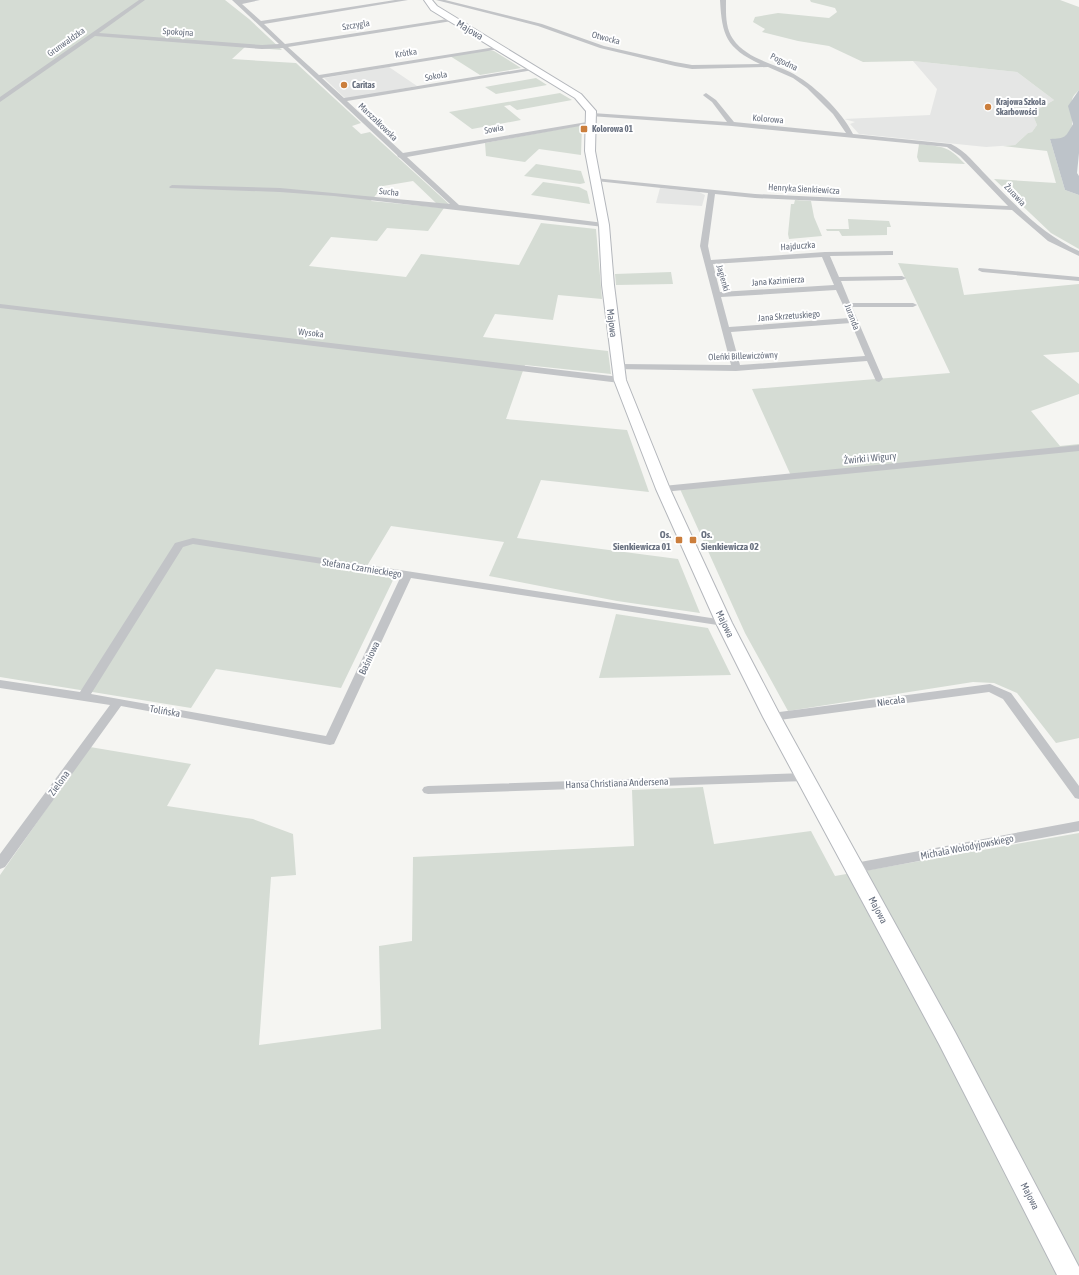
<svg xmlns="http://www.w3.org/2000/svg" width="1079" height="1275" viewBox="0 0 1079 1275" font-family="'Asap Condensed',sans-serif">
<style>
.built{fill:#e5e6e5}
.green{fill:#d5dcd4}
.water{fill:#bdc3c9}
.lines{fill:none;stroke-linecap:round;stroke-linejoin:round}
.secondary-casing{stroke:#b4b7bc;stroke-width:2}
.street{fill:#c2c4c7;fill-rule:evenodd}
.secondary{fill:#fff;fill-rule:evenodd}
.poi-dot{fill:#cb7e3c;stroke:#fff;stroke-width:1.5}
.labels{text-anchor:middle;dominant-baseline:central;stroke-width:4;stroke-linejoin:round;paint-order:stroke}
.far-street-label{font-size:9px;fill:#68707f;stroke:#fff}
.far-poi-label{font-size:9px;font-weight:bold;fill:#68707f;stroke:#fff;text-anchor:start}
.street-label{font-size:10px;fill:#68707f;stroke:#fff}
.poi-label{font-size:10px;font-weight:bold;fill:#68707f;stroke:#fff;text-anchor:end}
</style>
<rect width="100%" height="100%" fill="#f5f5f2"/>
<!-- built -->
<path class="built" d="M913,61L1017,72L1054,100L1032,113L1037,125L1032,132L1028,133L1015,145L986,147L859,134L850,124L855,122L844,119L930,115L937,89Z
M389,67L417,86L346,99L324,78Z
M660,188L699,192L705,195L702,206L656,203Z"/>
<!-- green -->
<path class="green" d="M0,0H225L249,19L282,50L245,47L232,59L296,63L361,123L352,126L361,134L370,132L450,205L436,203L413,181L383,186L371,201L444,208L428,231L387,228L377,241L331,237L309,266L406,277L421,254L519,265L541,223L596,229L602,299L558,295L553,320L495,314L483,337L608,351L611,374L525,365L506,419L627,430L649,492L541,480L517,538L678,559L700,613L617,601L489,576L504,542L391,526L364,571L395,576L341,688L216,669L191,708L0,677Z
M810,0H1060L1079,7V90C1077,92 1074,95 1073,97C1068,107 1079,134 1063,139C1059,140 1054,139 1050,139L1065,190L1079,195V249L1051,233L994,179L1056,183L1047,151L1003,146L1015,145L1028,133L1032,132L1037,125L1032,113L1054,100L1017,72L913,61L863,62L829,46L798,41L762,32L765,29L753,22L755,17L778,13L829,18L837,12L835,8L811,2Z
M487,50L494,51L521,68L480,75L450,56Z
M536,78L547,85L496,94L485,87Z
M560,93L572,100L517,110L510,105L504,106L521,120L472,129L449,112Z
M582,125L581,155L539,149L525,162L486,156L485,143Z
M919,144C943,147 947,145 965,164L919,162L917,157Z
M536,164L581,171L585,183L580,184L524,176Z
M543,182L579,187L587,191L590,204L531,195Z
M795,200L811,201L814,217L822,236L789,239L788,234L791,204H794Z
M848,219L889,221L891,227H887V235L842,236L839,231H827L826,229H849Z
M898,263L958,268L964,295L1079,284V352L1043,355L1079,384V394L1031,411L1060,446L1079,444V738L1056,743L1017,693L994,683L973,682L788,711L745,633L680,489L792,478L752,389L950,373Z
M671,272L673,284L616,285L615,274Z
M616,614L708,628L731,675L599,678Z
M90,747L191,764L167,806L253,819L293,834L296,875L271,877L259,1045L381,1029L379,946L412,941L413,857L634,846L632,790L703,787L714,844L811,831L835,876L1079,833V1275H0V875Z"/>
<!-- water -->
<path class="water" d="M1079,90V153L1077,173L1079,176V195L1065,190L1050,139C1066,138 1065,138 1073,124L1068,106Z"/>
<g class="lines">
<!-- secondary casing -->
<g class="secondary-casing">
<path id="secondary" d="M424,0H432L437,6L581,94L596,111L595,151L609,225L614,285L626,380L670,489L732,623L781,717L955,1032L1079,1267V1275H1057L939,1044L763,717L716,623L656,489L614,380L602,285L599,225L585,151L586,111L575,98L431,10Z"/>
</g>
<!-- street -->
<path class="street" d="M139,0H145L99,33L262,45L279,44L232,0H260L242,4L261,21L395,0H408L264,24L285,44L454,18L452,21L288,47L319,75L502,46L500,49L322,78L344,98L535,67V69L533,70L347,101L403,153L593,121L594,122L591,124L407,157L459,205L604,223L608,225L604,227L334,196L280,192L170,188L169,187L172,185L280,188L450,204L400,158L398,157L397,155L283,48L262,49L95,36L0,102V97Z
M436,0H445L542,24L604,46L675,62L692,65L760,64C726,48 722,35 720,0H726C726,12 725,28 733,39C746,58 771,63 790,72C812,83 842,111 853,134L951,144C966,151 976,165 987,176C1015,205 1042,234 1079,251V256L1048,241L1012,210L755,198L715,194L708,246L711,260L825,252L893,251V255H890L830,256L839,277L902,276L906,278L902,280L841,281L850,303H913L917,305L913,307H852L883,379L879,382L876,381L867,361L736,371L615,369L614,367L618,364L731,365L700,246L708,193L596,181L594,180V178L755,194L1008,206L960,156L947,147L732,126L590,116V114L592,113L727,122L712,102L704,96L703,95L706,93L716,100L734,122L846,133L833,114L807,88L793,78L768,67L692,69L675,66L600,48L538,26ZM822,257L834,285L720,292L713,264ZM836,290L849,318L729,327L721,297ZM851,323L865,356L740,365L731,332Z
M979,268L1079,277V281L982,272L978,270Z
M0,304L620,377L624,380L620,383L0,308Z
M1079,445V451L663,492L658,489L663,486Z
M193,538L724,620L729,623L724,626L411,578L334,744L330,745L121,706L5,867L0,869V854L110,705L0,688V680L80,692L175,543ZM193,544L401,576L326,736L91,694L183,547Z
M990,684L1011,693L1079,786V799L1075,798L1003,699L989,692L772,721L766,717L772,713Z
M805,773L809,774L811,777L809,780L805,781L428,794L424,793L422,790L424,787L428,786Z
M1079,821V831L855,873L850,871L848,868L850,865L855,863Z"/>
<!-- secondary -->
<use href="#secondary" class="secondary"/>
</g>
<!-- markers -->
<g class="poi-dot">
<circle cx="344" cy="85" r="4"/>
<circle cx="988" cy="107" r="4"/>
<rect x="580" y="125" width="8" height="8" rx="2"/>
<rect x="675" y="536" width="8" height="8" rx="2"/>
<rect x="689" y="536" width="8" height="8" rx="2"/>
</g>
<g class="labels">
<!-- far-street labels -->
<g class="far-street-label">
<text transform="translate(356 25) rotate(-9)">Szczygla</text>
<text transform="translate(178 32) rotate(4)">Spokojna</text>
<text transform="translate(606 38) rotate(15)">Otwocka</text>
<text transform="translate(66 42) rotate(-35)">Grunwaldzka</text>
<text transform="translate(406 53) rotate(-9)">Krótka</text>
<text transform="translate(784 62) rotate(26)">Pogodna</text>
<text transform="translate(436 76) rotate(-10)">Sokola</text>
<text transform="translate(768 119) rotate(5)">Kolorowa</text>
<text transform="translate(378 122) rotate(44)">Marszałkowska</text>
<text transform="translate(494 129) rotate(-10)">Sowia</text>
<text transform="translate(804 189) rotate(3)">Henryka Sienkiewicza</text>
<text transform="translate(389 192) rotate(6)">Sucha</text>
<text transform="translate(1015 195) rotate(47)">Żurawia</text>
<text transform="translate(798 246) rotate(-4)">Hajduczka</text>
<text transform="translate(723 278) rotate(74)">Jagienki</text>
<text transform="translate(778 281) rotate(-4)">Jana Kazimierza</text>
<text transform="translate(789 316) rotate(-4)">Jana Skrzetuskiego</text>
<text transform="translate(852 317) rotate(69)">Juranda</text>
<text transform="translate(311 333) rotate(7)">Wysoka</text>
<text transform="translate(743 356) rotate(-2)">Oleńki Billewiczówny</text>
</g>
<!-- far-poi labels -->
<g class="far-poi-label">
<text x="352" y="85">Caritas</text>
<text x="996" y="102">Krajowa Szkoła<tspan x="996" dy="10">Skarbowości</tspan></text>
<text x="592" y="129">Kolorowa 01</text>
</g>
<!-- street labels -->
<g class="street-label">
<text transform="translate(470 30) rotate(31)">Majowa</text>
<text transform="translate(612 323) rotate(83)">Majowa</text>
<text transform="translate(870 458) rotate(-5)">Żwirki i Wigury</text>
<text transform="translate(362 568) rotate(9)">Stefana Czarnieckiego</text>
<text transform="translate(725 624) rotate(64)">Majowa</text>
<text transform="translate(369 658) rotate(-65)">Baśniowa</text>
<text transform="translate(891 701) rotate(-8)">Niecała</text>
<text transform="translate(165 711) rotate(10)">Tolińska</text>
<text transform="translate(59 783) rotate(-54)">Zielona</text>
<text transform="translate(617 783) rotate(-2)">Hansa Christiana Andersena</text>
<text transform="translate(967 847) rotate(-11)">Michała Wołodyjowskiego</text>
<text transform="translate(878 910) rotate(62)">Majowa</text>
<text transform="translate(1030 1196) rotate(63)">Majowa</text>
</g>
<!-- poi labels -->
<g class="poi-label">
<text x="671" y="534">Os.<tspan x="671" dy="12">Sienkiewicza 01</tspan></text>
<text x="701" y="534" text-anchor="start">Os.<tspan x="701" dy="12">Sienkiewicza 02</tspan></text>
</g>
</g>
</svg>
